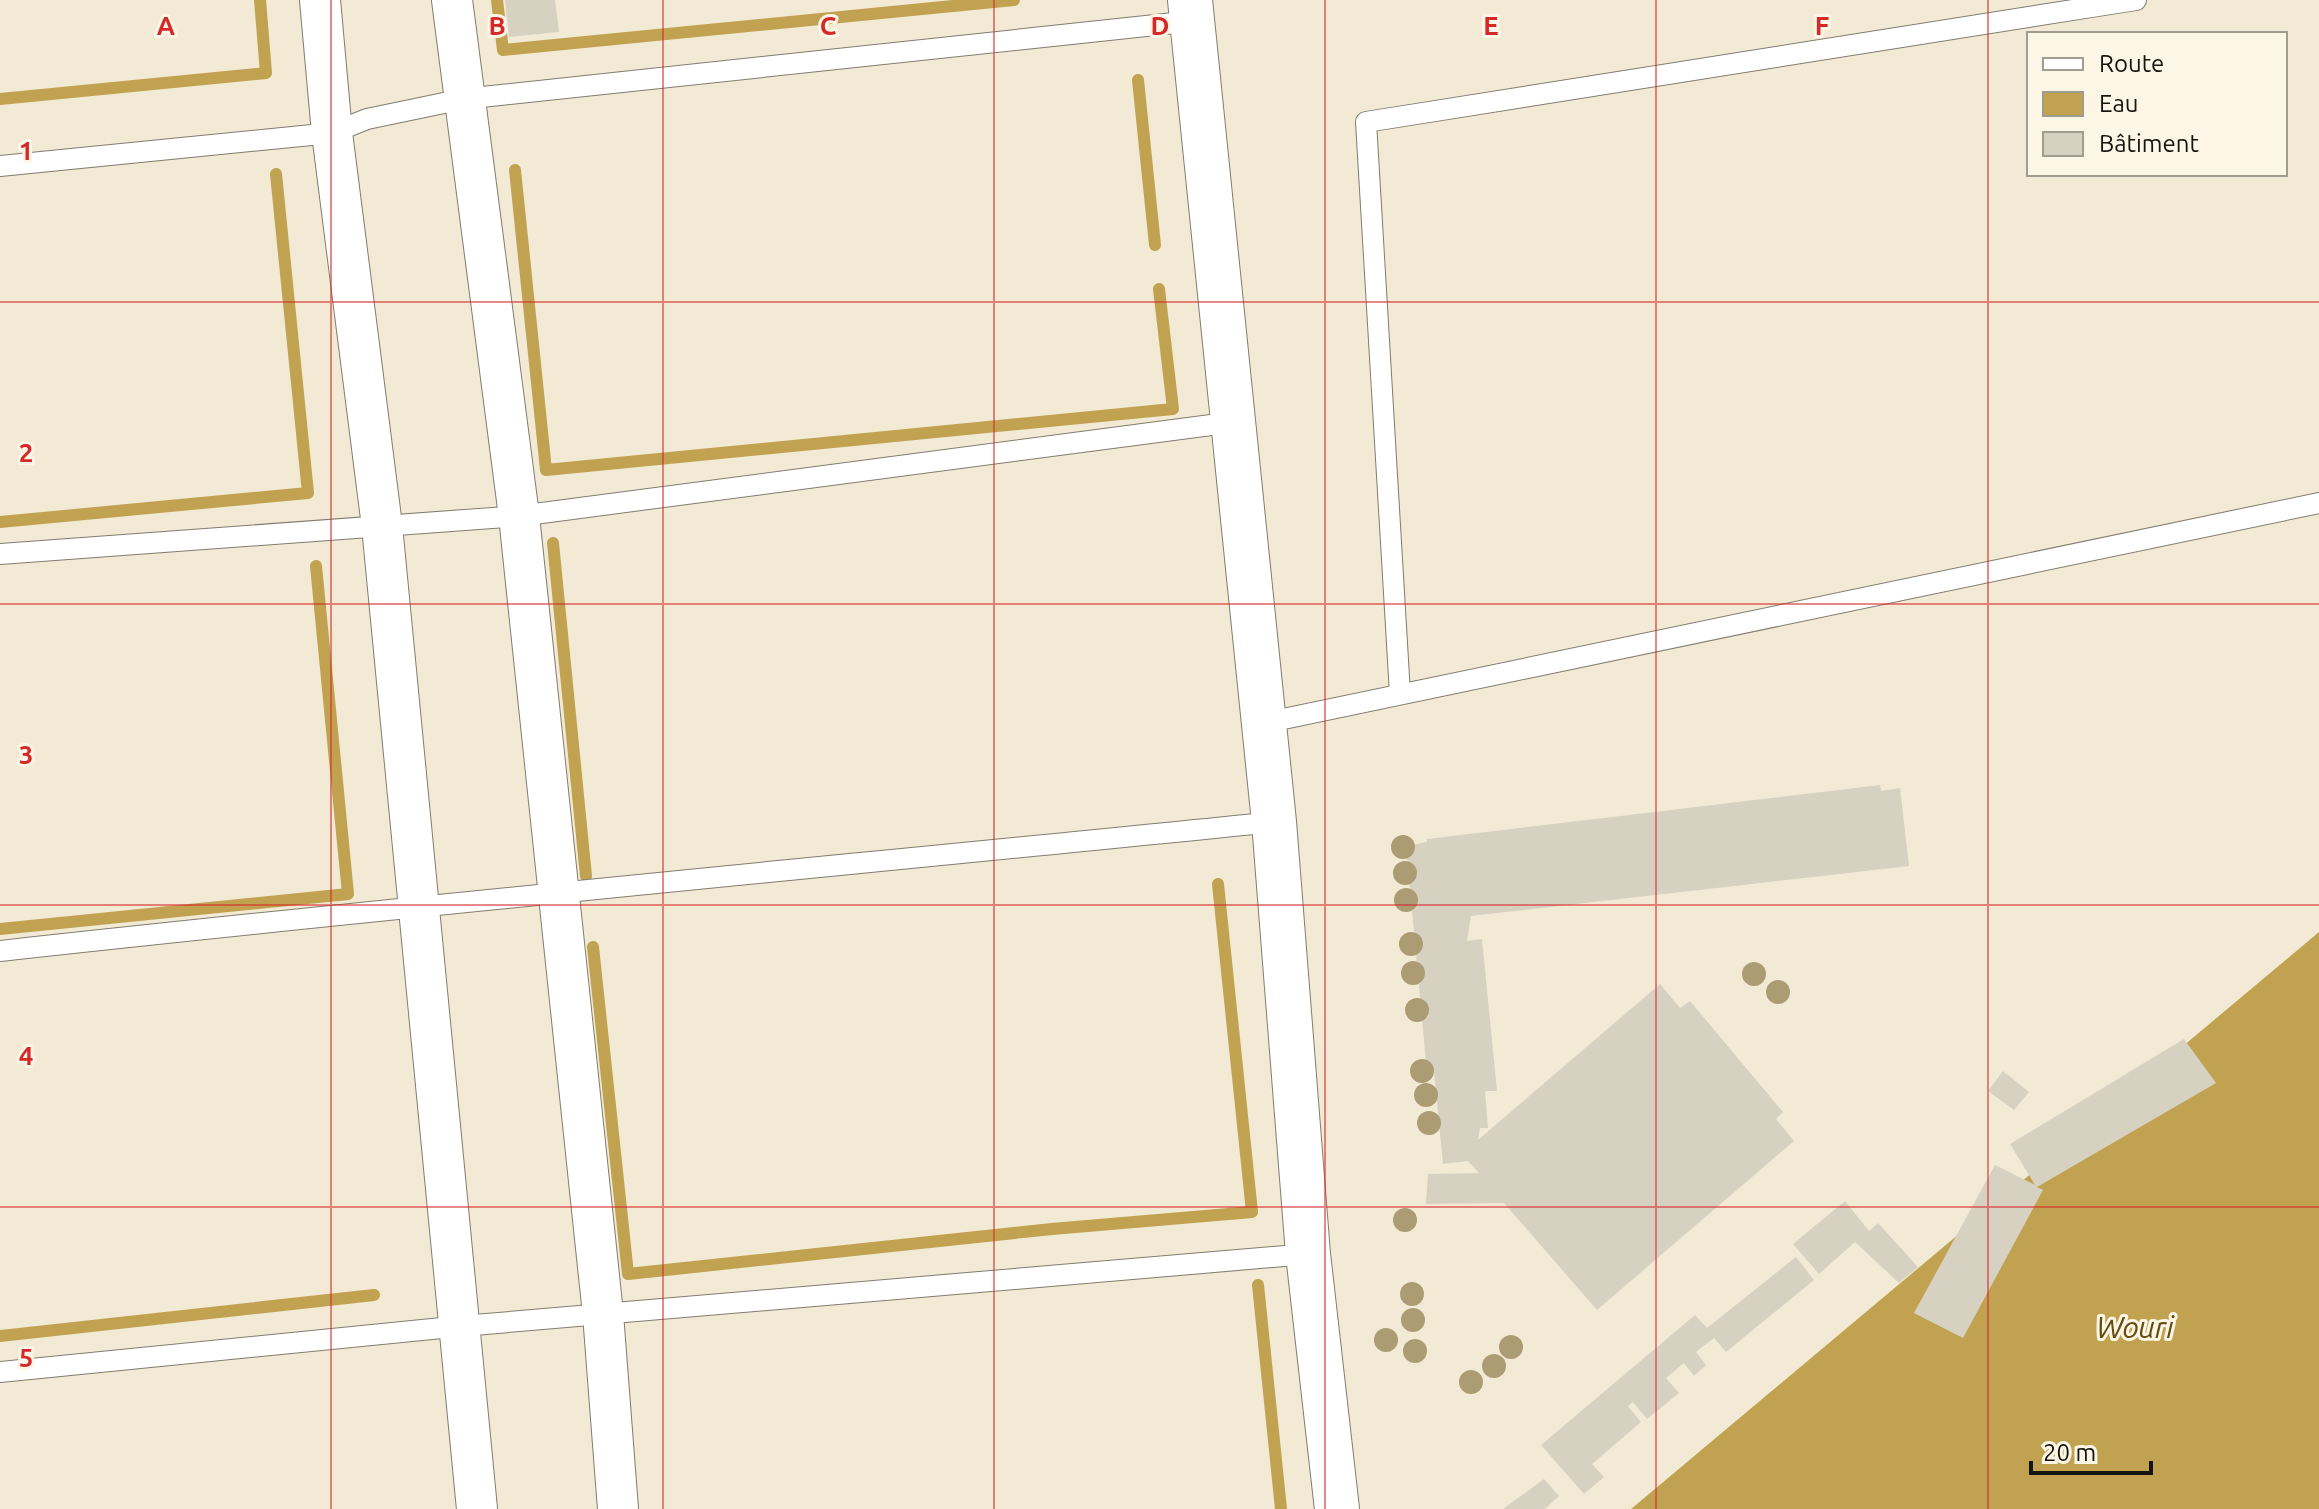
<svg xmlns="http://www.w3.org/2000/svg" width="2319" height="1509" viewBox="0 0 2319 1509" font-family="Ubuntu,sans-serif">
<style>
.built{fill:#f2ead4;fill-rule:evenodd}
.water{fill:#c1a251}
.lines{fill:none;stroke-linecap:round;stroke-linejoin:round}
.stream{stroke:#c1a251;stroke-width:12}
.building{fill:#d7d1c2}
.lane-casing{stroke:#827c6e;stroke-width:22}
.street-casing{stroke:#827c6e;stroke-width:42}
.secondary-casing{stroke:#827c6e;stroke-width:46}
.lane{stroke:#fff;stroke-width:20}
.street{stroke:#fff;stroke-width:40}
.secondary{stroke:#fff;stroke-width:44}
.tree{fill:#ab9c74}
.grid{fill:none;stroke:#d62828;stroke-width:2;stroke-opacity:0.55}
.labels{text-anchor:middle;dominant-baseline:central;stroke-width:6;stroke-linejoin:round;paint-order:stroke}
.water-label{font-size:30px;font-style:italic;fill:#634e0e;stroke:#fdf6e7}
.grid-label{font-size:26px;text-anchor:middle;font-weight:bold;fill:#d62828;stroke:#fdf6e7;stroke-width:6;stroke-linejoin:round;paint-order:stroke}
</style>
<rect width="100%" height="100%" fill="#fdf6e7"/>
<!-- built -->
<path class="built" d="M0,0H2319V932L1631,1509H0ZM2029,34H2285V174H2029Z"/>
<!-- water -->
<path class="water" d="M2319,932V1509H1631Z"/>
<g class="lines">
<!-- stream -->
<path class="stream" d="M497,0L503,50L1014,0
M1138,80L1155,245
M0,99L266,73L260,0
M515,170L546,470L1173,409L1159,289
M0,522L308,493L276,174
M553,543L586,876
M0,929L348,894L316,566
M593,947L628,1274L1052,1229L1252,1212L1218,884
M1258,1285L1281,1509
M0,1336L374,1295"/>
</g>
<!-- building -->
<path class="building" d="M505,0H555L559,32L509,37Z
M1880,785L1881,791L1900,788L1909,866L1471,916L1467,941L1482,939L1497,1091H1485L1488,1128H1480L1478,1140L1660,984L1680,1008L1690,1001L1783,1112L1776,1119L1794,1141L1597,1310L1504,1203L1426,1204L1428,1174L1479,1173L1468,1161L1443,1164L1434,1072L1427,1073L1406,846L1427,842V839Z
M2184,1039L2216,1083L2037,1187L2043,1190L1963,1338L1914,1313L1995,1165L2035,1185L2010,1144Z
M2003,1071L2029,1092L2014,1110L1988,1091Z
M1845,1201L1869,1231L1878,1223L1918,1267L1899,1283L1855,1242L1819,1274L1793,1244Z
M1796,1257L1814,1280L1726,1352L1714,1338L1696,1352L1706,1365L1694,1376L1684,1363L1666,1378L1679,1393L1647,1419L1633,1402L1628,1406L1641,1422L1592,1464L1604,1477L1584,1494L1541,1445L1695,1315L1707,1328Z
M1544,1479L1559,1496L1545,1509H1503Z"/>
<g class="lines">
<!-- lane casing -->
<g class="lane-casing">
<path id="lane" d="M0,166L332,133L367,119L463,99L1193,21
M0,554L519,516L1234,422
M1400,694L1366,122L2136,0
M1264,723L2319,503
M0,951C424,904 849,865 1274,822
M0,1372L462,1326L1308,1254"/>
</g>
<!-- street casing -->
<g class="street-casing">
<path id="street" d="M320,0L332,133L382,526L477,1509
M452,0L519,516L603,1314L618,1509"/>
</g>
<!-- secondary casing -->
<g class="secondary-casing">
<path id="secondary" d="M1190,0L1274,822L1308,1254L1337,1509"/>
</g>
<!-- lane -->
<use href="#lane" class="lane"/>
<!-- street -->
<use href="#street" class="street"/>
<!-- secondary -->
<use href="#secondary" class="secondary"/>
</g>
<!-- trees -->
<g class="tree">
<circle cx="1403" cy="847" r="12"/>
<circle cx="1405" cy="873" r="12"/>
<circle cx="1406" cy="900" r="12"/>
<circle cx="1411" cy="944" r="12"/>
<circle cx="1413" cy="973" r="12"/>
<circle cx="1754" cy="974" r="12"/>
<circle cx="1778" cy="992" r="12"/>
<circle cx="1417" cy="1010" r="12"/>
<circle cx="1422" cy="1071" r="12"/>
<circle cx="1426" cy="1095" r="12"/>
<circle cx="1429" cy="1123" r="12"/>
<circle cx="1405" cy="1220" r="12"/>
<circle cx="1412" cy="1294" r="12"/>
<circle cx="1413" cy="1320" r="12"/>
<circle cx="1386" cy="1340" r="12"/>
<circle cx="1511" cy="1347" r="12"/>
<circle cx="1415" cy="1351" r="12"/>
<circle cx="1494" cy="1366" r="12"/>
<circle cx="1471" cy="1382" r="12"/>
</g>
<!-- grid -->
<path class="grid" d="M331,0V1509M663,0V1509M994,0V1509M1325,0V1509M1656,0V1509M1988,0V1509M0,302H2319M0,604H2319M0,905H2319M0,1207H2319"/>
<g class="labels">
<!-- water labels -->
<g class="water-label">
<text x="2135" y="1327">Wouri</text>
</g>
</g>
<g class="grid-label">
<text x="166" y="35">A</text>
<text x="497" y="35">B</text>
<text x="828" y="35">C</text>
<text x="1160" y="35">D</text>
<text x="1491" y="35">E</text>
<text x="1822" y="35">F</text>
<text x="26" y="160">1</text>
<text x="26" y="462">2</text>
<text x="26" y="764">3</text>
<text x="26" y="1065">4</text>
<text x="26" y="1367">5</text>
</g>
<!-- legend -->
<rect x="2027" y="32" width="260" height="144" fill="#fdf6e7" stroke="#a19c90" stroke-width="2"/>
<rect x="2043" y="58" width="40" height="12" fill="#ffffff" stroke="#a19c90" stroke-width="2"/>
<text x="2099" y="72" font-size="24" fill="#16140e">Route</text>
<rect x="2043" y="92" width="40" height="24" fill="#c1a251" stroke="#a19c90" stroke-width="2"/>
<text x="2099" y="112" font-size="24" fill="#16140e">Eau</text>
<rect x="2043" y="132" width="40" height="24" fill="#d7d1c2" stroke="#a19c90" stroke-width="2"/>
<text x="2099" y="152" font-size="24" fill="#16140e">Bâtiment</text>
<!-- scale -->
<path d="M2031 1461v12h120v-12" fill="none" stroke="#16140e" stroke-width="4"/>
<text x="2043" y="1461" font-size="24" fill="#16140e" stroke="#fdf6e7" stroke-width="6" paint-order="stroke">20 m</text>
</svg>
